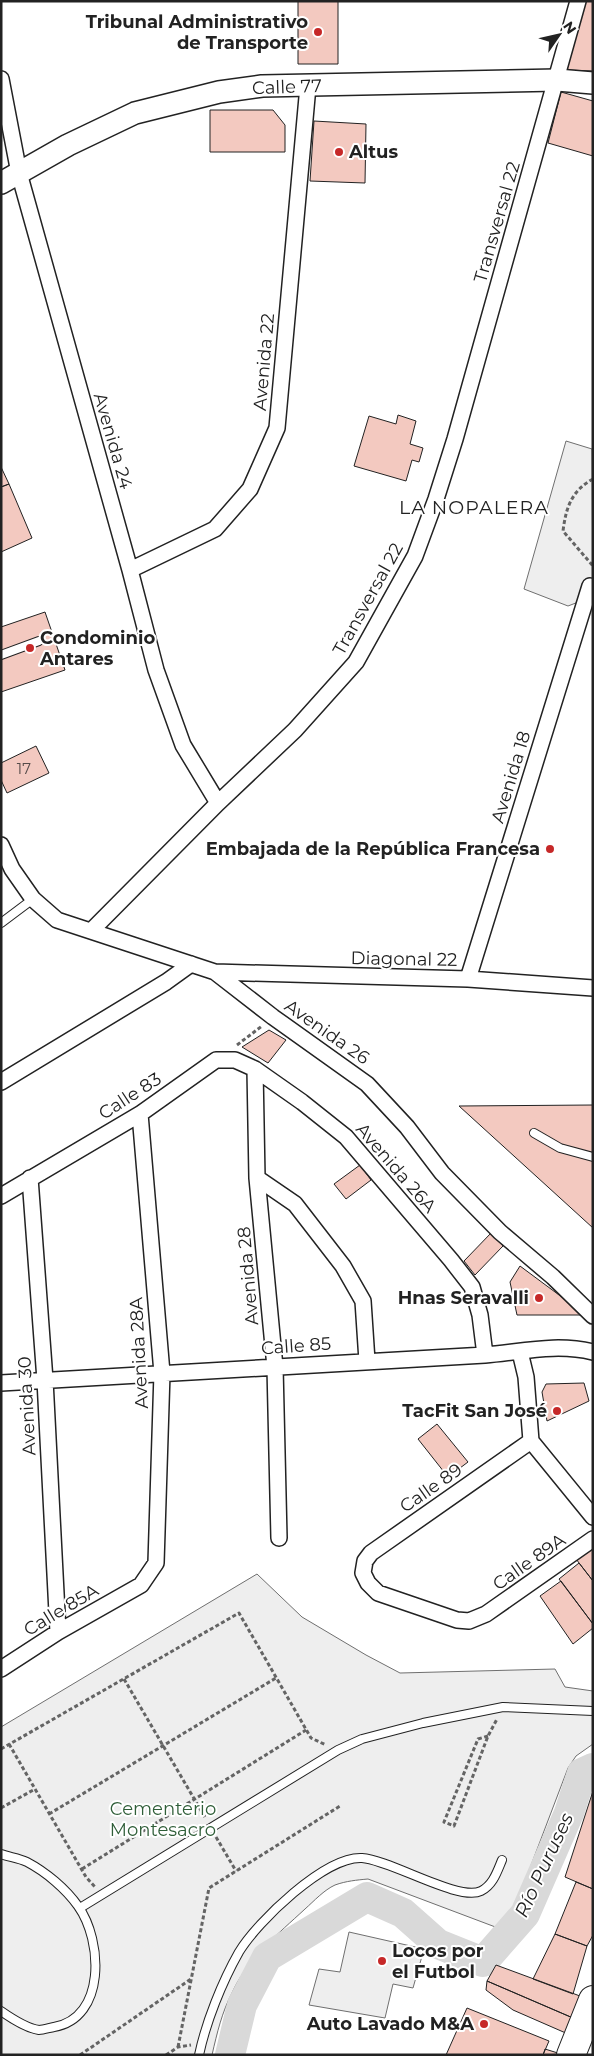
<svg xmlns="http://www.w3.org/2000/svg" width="594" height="2056" viewBox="0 0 594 2056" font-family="Montserrat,sans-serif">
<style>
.green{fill:#eee;stroke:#6f6f6f}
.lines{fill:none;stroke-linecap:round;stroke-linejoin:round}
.river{stroke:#d9d9d9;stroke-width:30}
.building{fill:#f3c9c0;stroke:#222}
.lane-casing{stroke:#222;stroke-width:10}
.street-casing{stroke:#222;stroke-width:18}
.secondary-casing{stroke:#222;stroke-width:24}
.highway-casing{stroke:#222;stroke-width:30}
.path{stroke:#646464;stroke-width:3;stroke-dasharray:4 2.5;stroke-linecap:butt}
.lane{stroke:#fff;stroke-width:8}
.street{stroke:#fff;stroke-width:15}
.secondary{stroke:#fff;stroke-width:21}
.highway{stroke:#fff;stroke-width:28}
.poi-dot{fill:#c62828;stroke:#fff;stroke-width:2}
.labels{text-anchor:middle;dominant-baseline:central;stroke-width:4;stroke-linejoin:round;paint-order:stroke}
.number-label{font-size:15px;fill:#564c4a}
.poi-label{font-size:18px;font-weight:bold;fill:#222;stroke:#fff;text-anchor:end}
.street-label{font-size:18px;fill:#222;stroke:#fff}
.park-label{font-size:18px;fill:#2f5e38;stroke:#fff}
.neighbourhood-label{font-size:19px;letter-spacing:1px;fill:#222;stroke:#fff}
.water-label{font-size:19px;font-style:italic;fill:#222;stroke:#fff}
</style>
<rect width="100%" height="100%" fill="#fff"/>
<!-- green -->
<path class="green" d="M566,441L592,449L593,606L581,601L568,606L524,589Z
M257,1574L302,1617L366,1655L400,1673L555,1669L565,1687L593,1691V1744L576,1756L568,1768L506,1931L368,1879C357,1880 346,1881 335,1885C324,1890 314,1901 305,1909C278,1934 247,1959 232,1993C222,2012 217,2033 212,2055H1V1727Z
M349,1932L424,1949L413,1988L393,1984L385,2018L309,2005L319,1969L340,1972Z"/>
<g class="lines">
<!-- river -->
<path class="river" d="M230,2055L242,2005L267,1957L367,1897L403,1913L438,1944L483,1962L525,1914L569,1813L582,1773L593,1768"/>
</g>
<!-- building -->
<path class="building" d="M298,1H338V64H298Z
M584,1H593V71L565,70Z
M561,92L593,101V156L548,143Z
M210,110H273L285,125V152H210Z
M314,121L366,124L365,183L310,181Z
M398,415L416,421L410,444L423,448L419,462L412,460L406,481L354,466L369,416L396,424Z
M1,467L9,484L1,487Z
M9,484L32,538L1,552V487Z
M45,612L65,670L1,692V627Z
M36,746L49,773L7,793L1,780V763Z
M269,1030L286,1040L268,1063L242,1047Z
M593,1105V1228L459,1106Z
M360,1165L371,1180L346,1199L334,1184Z
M492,1232L503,1246L475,1275L464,1261Z
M520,1266L586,1315H517L510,1282Z
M584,1383L589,1401L547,1421L542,1392L546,1384Z
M437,1424L468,1462L448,1477L418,1439Z
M593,1548V1581L576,1559Z
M579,1563L593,1581V1624L559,1579Z
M561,1581L593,1624V1628L573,1644L540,1596Z
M593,1791V1889L565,1877Z
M576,1882L593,1889V1935L587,1946L555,1934Z
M555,1934L587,1946L573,1994L533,1979Z
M496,1965L580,1996L573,2018L487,1981Z
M487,1981L573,2018L568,2034L513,2010L486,1990Z
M467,2008L549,2041L543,2055H446Z
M545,2049L561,2054L543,2055Z"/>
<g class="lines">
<!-- lane casing -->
<g class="lane-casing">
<path id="lane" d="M1,655L39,641
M1,923L33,899
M534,1133L560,1148L593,1157
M1,1854C9,1857 19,1858 27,1862C46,1872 66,1889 78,1906C103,1941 106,2018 54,2027C49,2028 43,2030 39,2030C26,2028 11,2018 1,2011
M80,1908L338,1750L362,1739L423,1723L503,1707L593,1711
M199,2055C206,2022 222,1982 239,1952C257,1922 325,1856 362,1858C391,1860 459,1902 481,1891C493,1885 497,1872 502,1860"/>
</g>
<!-- street casing -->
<g class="street-casing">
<path id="street" d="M1,79L19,173L130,570L156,670L183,745L218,803
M130,570L215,529L250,489L277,428L308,86
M1,845L12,869L33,899L57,920L215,972L273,1017L367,1084L407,1127L442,1173L500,1232L553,1277L593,1316
M92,930L218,803L295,730L356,662L415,556L436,499L455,439L578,1
M215,972L468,979L593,988
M468,979L590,586
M255,1069L257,1178L275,1367L279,1538
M1,1082L166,982L191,964
M30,1178L45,1380L58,1632
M257,1178L295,1204L343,1266L363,1301L367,1361
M1,1196L140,1114L216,1060H235L255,1069L302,1102L346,1137L451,1260L472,1287L480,1315L485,1355
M520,1352L526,1377L531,1441L593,1517
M1,1383L485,1355C522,1352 556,1343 593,1352
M531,1441L371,1553L365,1561L363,1573L368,1583L378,1593L457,1620L469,1621L486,1614L593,1539
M1,1669L58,1632L141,1585L156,1563L162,1373L140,1114"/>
</g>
<!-- secondary casing -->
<g class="secondary-casing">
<path id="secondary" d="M1,183L68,145L135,113L219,92L262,86L557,80L593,83"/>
</g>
<!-- highway casing -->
<g class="highway-casing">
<path id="highway" d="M571,2055L593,2000"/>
</g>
<!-- path -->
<path class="path" d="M593,479C571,491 566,508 563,531L593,566
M237,1045L262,1026
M124,1679L206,1819
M488,1736L478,1739L444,1822L454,1826L488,1736L497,1719
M9,1744L86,1877L95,1887
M1,1749L239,1613L311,1738L326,1745
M1,1808L35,1789
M49,1814L276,1678
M216,1837L236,1871
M82,1869L306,1730
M178,2047L209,1888L340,1806
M80,2055L191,1979
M166,2055L178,2047L191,2045"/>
<!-- lane -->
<use href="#lane" class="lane"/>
<!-- street -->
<use href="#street" class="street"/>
<!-- secondary -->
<use href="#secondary" class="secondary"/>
<!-- highway -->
<use href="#highway" class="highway"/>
</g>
<!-- markers -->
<g class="poi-dot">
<circle cx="318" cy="32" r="5"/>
<circle cx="339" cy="152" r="5"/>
<circle cx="30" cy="648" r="5"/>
<circle cx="550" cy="849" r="5"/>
<circle cx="539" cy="1298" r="5"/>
<circle cx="557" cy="1411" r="5"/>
<circle cx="382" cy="1961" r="5"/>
<circle cx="484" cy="2024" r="5"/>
</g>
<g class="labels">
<!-- number labels -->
<g class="number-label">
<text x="24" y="768">17</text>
</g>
<!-- poi labels -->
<g class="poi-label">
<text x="308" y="22">Tribunal Administrativo<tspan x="308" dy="21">de Transporte</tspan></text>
<text x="349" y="152" text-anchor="start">Altus</text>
<text x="40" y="638" text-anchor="start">Condominio<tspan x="40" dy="21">Antares</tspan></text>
<text x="540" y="849">Embajada de la República Francesa</text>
<text x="529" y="1298">Hnas Seravalli</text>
<text x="547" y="1411">TacFit San José</text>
<text x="392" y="1951" text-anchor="start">Locos por<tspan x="392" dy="21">el Futbol</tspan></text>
<text x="474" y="2024">Auto Lavado M&amp;A</text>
</g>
<!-- street labels -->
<g class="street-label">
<text transform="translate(287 87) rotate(-2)">Calle 77</text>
<text transform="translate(497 222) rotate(-74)">Transversal 22</text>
<text transform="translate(264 362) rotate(-85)">Avenida 22</text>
<text transform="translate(113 441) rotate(74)">Avenida 24</text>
<text transform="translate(368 599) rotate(-61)">Transversal 22</text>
<text transform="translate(511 777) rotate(-73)">Avenida 18</text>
<text transform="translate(404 959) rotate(1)">Diagonal 22</text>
<text transform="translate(327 1032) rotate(35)">Avenida 26</text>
<text transform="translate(130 1096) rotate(-33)">Calle 83</text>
<text transform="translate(396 1168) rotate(49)">Avenida 26A</text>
<text transform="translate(248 1276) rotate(-95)">Avenida 28</text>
<text transform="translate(296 1346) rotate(-4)">Calle 85</text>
<text transform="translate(139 1353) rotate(-93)">Avenida 28A</text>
<text transform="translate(27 1406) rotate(-93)">Avenida 30</text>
<text transform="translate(431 1488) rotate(-35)">Calle 89</text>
<text transform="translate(529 1562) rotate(-35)">Calle 89A</text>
<text transform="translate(61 1610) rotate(-31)">Calle 85A</text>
</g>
<!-- park labels -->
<g class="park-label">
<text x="163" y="1809">Cementerio<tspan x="163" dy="21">Montesacro</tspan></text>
</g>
<!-- neighbourhood labels -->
<g class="neighbourhood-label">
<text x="474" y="507">LA NOPALERA</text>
</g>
<!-- water labels -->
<g class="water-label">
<text transform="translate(544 1865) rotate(-65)">Río Puruses</text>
</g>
</g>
<!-- border -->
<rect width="594" height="2056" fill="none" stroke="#222222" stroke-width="5"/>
<!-- north arrow -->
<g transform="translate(559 35) rotate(56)" stroke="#ffffff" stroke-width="4" paint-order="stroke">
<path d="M0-4L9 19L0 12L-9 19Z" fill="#222222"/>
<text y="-8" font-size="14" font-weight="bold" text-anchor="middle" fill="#222222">N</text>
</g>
</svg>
